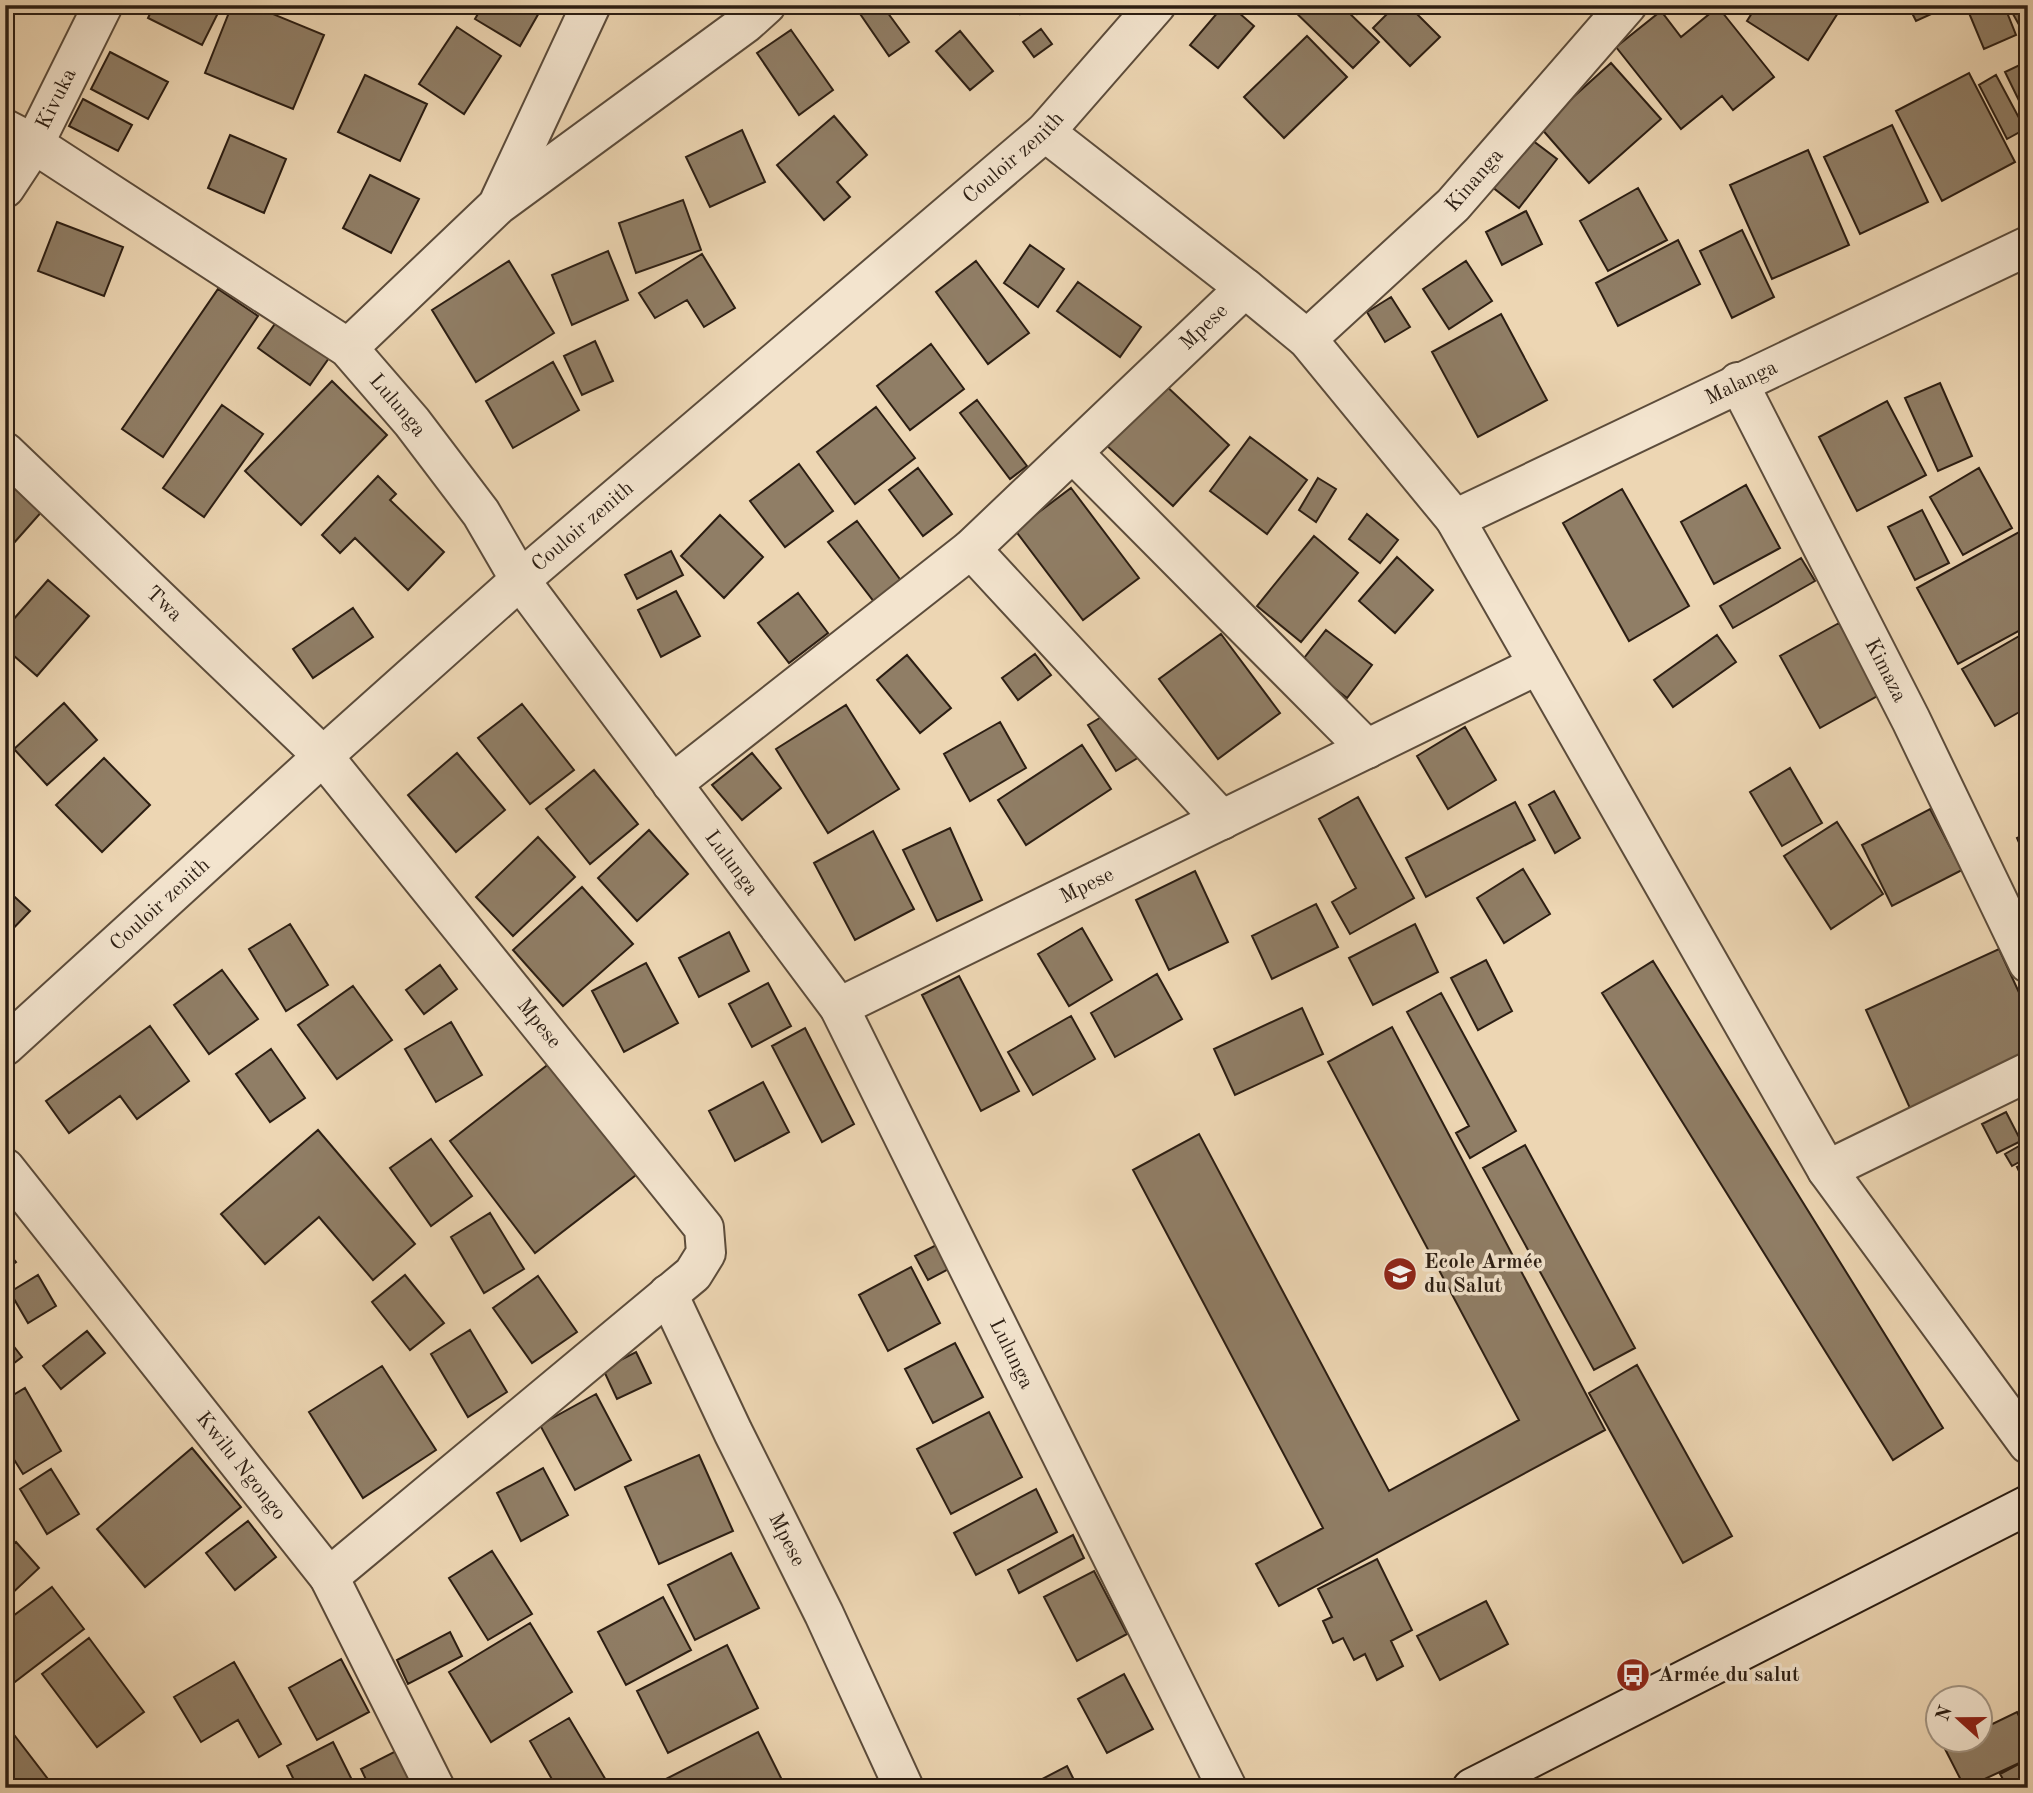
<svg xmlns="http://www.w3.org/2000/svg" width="2033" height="1793" viewBox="0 0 2033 1793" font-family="'Old Standard TT',serif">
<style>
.building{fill:#907e66;stroke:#2c1e13;stroke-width:2}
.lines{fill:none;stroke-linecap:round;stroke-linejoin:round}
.street-casing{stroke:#5c4c3b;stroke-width:42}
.secondary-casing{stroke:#2c1e13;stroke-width:42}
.street{stroke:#f3e4ce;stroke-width:38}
.secondary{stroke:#f3e4ce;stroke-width:38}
.labels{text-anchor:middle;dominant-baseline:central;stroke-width:7;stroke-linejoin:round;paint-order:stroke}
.street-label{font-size:21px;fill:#2c1e13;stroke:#f3e4ce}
.poi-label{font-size:21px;font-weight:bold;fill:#2c1e13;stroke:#f3e4ce;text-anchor:start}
</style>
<rect width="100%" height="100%" fill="#edd6b3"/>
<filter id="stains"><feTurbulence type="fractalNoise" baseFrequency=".00286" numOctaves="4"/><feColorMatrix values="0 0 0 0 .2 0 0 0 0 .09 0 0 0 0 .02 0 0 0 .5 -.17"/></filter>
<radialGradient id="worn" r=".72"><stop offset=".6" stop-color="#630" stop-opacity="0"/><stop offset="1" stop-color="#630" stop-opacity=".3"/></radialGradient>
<!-- building -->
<path class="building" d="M154,5H222L202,45L148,18Z
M232,5H251L324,35L293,109L205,73Z
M451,5H473L470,13Z
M483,5H531L540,11L520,46L475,19Z
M854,5H882L909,42L889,56Z
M1013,5H1030L1020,14Z
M1224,5H1230L1254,26L1218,68L1190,45Z
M1288,5H1341L1379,42L1353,68Z
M1349,5H1367L1357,14Z
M1396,5H1408L1440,37L1410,66L1373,28Z
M1757,5H1843L1808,60L1747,21Z
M1908,5H1951L1916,21Z
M1987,5H2004L2016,35L1984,49L1969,13Z
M2008,5H2028V41Z
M1718,7L1774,77L1733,110L1722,96L1681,129L1616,47L1661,11L1681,37Z
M457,27L501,56L464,114L419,84Z
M1041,29L1052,44L1034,57L1023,42Z
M791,30L833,90L799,115L757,53Z
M960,31L993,71L970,90L936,51Z
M1307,36L1347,77L1284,138L1244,97Z
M110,52L168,82L148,119L91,89Z
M2028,61V119L2005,72Z
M1611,63L1661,119L1589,183L1540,127Z
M1969,73L2015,162L1942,201L1896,111Z
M365,75L427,104L400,161L338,132Z
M1996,75L2025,129L2007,139L1979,85Z
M83,99L132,125L118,151L69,126Z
M834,116L867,155L837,182L850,197L824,220L777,165Z
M1892,125L1928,202L1860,234L1824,157Z
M742,130L765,182L710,207L686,157Z
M1520,131L1557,159L1519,208L1482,179Z
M230,135L286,159L264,213L208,188Z
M1808,150L1849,245L1772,279L1730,185Z
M370,175L419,199L391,253L343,228Z
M1638,188L1667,240L1608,271L1580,221Z
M683,200L701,250L636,273L619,223Z
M1526,211L1542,244L1502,265L1486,232Z
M57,222L123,247L104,296L38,271Z
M1742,230L1774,297L1732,318L1700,251Z
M1678,240L1700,284L1618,326L1596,283Z
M1030,245L1064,269L1038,307L1004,283Z
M608,251L628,300L572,325L552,275Z
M702,254L735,308L704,327L687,300L655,318L639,293Z
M509,261L554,333L476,382L432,310Z
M976,261L1029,333L988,364L936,292Z
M1466,261L1492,301L1449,329L1423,289Z
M1078,282L1141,327L1120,357L1057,311Z
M218,289L258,316L163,457L122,429Z
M1391,297L1410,327L1385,342L1367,312Z
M1501,314L1547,400L1478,437L1432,352Z
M277,321L329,358L310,385L258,348Z
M595,341L613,381L582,395L564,356Z
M931,344L964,389L910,430L877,386Z
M553,362L579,410L513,448L486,401Z
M332,381L387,435L301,525L245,471Z
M1162,382L1229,445L1173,506L1105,444Z
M1940,383L1972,456L1938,471L1905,398Z
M977,400L1027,466L1010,479L960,413Z
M1887,401L1926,475L1857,511L1819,437Z
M222,405L263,434L204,517L163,488Z
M876,407L915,458L855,504L817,452Z
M1250,437L1307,480L1267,534L1210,491Z
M799,464L833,511L785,547L750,501Z
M918,468L952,514L923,536L889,490Z
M1979,468L2012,528L1963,555L1930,497Z
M378,476L396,494L390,500L444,552L408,590L355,538L340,553L322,535Z
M1318,478L1336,489L1316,522L1299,510Z
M13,480L44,509L5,553V489Z
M1746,485L1780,548L1714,584L1681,522Z
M1071,488L1139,578L1083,620L1015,530Z
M1622,489L1689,606L1629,641L1563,523Z
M1922,510L1949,563L1915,580L1888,527Z
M1367,514L1398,540L1380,563L1349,539Z
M720,515L763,557L724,598L681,556Z
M857,521L902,582L875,603L828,542Z
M2019,532L2028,549V626L1958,664L1917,588Z
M1314,536L1358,573L1301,642L1257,606Z
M671,551L683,575L637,599L625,575Z
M1397,557L1433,590L1395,633L1359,601Z
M1801,558L1815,581L1733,628L1720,606Z
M48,580L89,616L37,676L5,648V629Z
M676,591L700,636L661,657L638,610Z
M798,593L828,633L789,663L758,623Z
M353,608L373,637L313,678L293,649Z
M1839,623L1879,695L1820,728L1780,656Z
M1326,630L1372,665L1347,698L1301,662Z
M2028,631V707L1995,726L1962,669Z
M1221,634L1280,713L1218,759L1159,679Z
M1717,635L1736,662L1673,707L1654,680Z
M1035,654L1051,675L1018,700L1002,678Z
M907,655L951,708L920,733L877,680Z
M64,703L97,740L47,785L14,749Z
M522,704L574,770L530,804L478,738Z
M846,705L899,789L828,833L776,749Z
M1113,710L1141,756L1116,771L1088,725Z
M1000,722L1026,768L970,801L944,754Z
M1465,727L1496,780L1448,809L1417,756Z
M1082,745L1111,789L1026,845L998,800Z
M457,753L505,810L456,852L408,795Z
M752,753L781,788L742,820L712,785Z
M104,758L150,805L102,852L56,805Z
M1790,768L1822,823L1782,846L1750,792Z
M594,770L638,824L590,864L546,809Z
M1554,791L1580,838L1555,853L1529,805Z
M1358,797L1414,898L1350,934L1332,902L1356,888L1319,819Z
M1515,802L1535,840L1426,897L1406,858Z
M1930,809L1962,870L1892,906L1862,845Z
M1837,822L1883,894L1831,929L1784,856Z
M950,828L982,900L937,921L903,850Z
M649,830L688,874L637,921L598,878Z
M873,831L914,909L855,940L814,863Z
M2028,833V863L2017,838Z
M538,837L575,877L513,936L476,897Z
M1523,869L1550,914L1504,943L1477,898Z
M1195,871L1228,942L1169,970L1136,900Z
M582,887L633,944L563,1006L513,950Z
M5,888L30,911L5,937Z
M1316,904L1338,947L1272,979L1252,936Z
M290,924L328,985L286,1011L249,949Z
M1415,924L1438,972L1373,1005L1349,958Z
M1082,928L1112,980L1069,1006L1038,954Z
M729,932L749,971L699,997L679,958Z
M1999,949L2028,1012V1062L1913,1115L1866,1010Z
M1486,960L1512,1011L1478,1030L1451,978Z
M1653,961L1943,1428L1893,1460L1602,993Z
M646,963L678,1023L624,1052L592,991Z
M440,965L457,989L424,1014L406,990Z
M222,970L258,1019L209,1054L174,1005Z
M1157,974L1182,1019L1115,1057L1091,1013Z
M959,976L1019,1091L981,1111L922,995Z
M768,983L791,1026L752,1047L729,1004Z
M353,986L392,1040L337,1079L298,1025Z
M1441,993L1516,1131L1470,1158L1456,1133L1469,1126L1407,1012Z
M1302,1008L1323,1054L1235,1095L1214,1049Z
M1071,1016L1095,1059L1033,1095L1008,1052Z
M451,1022L482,1075L436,1102L405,1049Z
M150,1026L189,1081L137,1119L120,1096L69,1133L46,1101Z
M1392,1027L1605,1430L1279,1606L1256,1564L1323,1528L1133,1170L1199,1134L1389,1491L1519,1420L1328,1062Z
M805,1028L854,1124L822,1142L772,1046Z
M271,1049L305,1098L270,1122L236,1074Z
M550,1063L636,1175L535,1253L450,1141Z
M763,1082L789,1132L735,1161L709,1111Z
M2006,1112L2021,1141L1997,1153L1982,1124Z
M318,1130L415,1244L373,1280L319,1217L265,1264L221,1214Z
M431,1139L472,1196L431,1226L390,1168Z
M2026,1142L2028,1157L2012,1166L2005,1154Z
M1525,1145L1635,1348L1594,1370L1483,1168Z
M2028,1162V1190L2017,1167Z
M490,1213L524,1269L484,1293L451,1237Z
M946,1240L958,1264L928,1280L915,1256Z
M5,1249L16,1262L5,1270Z
M911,1267L940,1323L888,1351L859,1295Z
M38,1275L56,1306L28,1323L10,1292Z
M405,1275L444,1323L410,1350L372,1302Z
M538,1276L577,1332L532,1363L493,1308Z
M470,1330L507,1392L468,1417L431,1354Z
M87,1331L105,1353L61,1389L43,1366Z
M5,1335L22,1357L5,1370Z
M955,1343L983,1397L933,1423L905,1369Z
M636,1352L651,1383L617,1399L603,1369Z
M1637,1365L1732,1536L1683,1563L1589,1393Z
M382,1366L436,1450L363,1498L309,1412Z
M25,1388L61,1451L23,1474L5,1445V1400Z
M596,1394L631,1460L575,1490L540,1425Z
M989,1412L1022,1477L951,1514L917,1449Z
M192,1448L241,1507L145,1587L97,1529Z
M699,1455L733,1531L659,1564L625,1487Z
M543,1468L568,1515L521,1541L497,1493Z
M51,1469L79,1514L47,1534L20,1489Z
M1036,1489L1057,1532L976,1575L954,1533Z
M248,1521L276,1557L235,1590L206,1553Z
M1073,1535L1084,1558L1019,1593L1008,1570Z
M16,1542L39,1568L6,1599L5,1552Z
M492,1551L532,1614L488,1640L449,1578Z
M731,1553L759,1608L695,1640L668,1585Z
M1377,1559L1412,1630L1391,1641L1403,1666L1377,1680L1365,1654L1354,1660L1343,1638L1333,1643L1323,1621L1332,1617L1318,1589Z
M1094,1571L1127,1634L1077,1661L1044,1597Z
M52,1587L84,1629L7,1688L5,1622Z
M663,1597L691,1650L626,1685L598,1632Z
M1486,1601L1508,1644L1440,1680L1417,1636Z
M530,1623L572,1692L491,1742L449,1672Z
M450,1632L462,1656L408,1684L397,1660Z
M89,1638L144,1712L97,1747L42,1674Z
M727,1645L758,1708L668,1753L637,1691Z
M341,1659L369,1712L317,1740L289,1688Z
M234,1662L281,1744L259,1757L238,1720L201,1742L174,1697Z
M1124,1674L1153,1729L1107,1753L1078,1699Z
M2017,1712L2028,1734V1759L1965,1788L1944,1747L1959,1741H1980V1730Z
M569,1718L610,1787L557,1788L530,1741Z
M5,1723L51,1783L44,1788H12L5,1778Z
M758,1732L786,1788H668L664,1780Z
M333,1742L356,1788H298L287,1766Z
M396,1751L413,1784L406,1788H370L361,1769Z
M2028,1759V1788H2008L2000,1774Z
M1067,1766L1078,1788H1025Z"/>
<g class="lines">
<!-- street casing -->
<g class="street-casing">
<g id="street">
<path id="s1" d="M5,129L34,144L348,348L412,422L481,513L520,580L839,1007L1227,1788"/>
<path d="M1045,132L1245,288L1307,339L1455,519L1827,1170L2028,1444"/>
<path id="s2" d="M5,188L34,144L103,5"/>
<path d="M500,200L591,5"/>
<path id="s3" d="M1307,339L1453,205L1627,5"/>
<path d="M348,348L498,205L746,23L766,5"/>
<path id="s4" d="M1738,382L1911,720L2028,963"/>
<path id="s5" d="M5,452L323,756L704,1228L706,1253L693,1274L329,1577"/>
<path d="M1073,453L1367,749"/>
<path id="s6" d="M1455,519L2028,246"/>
<path d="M971,549L1222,820"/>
<path id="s7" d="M672,784L971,549L1245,288"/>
<path id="s8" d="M839,1007L1538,665"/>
<path id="s9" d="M5,1046L323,756L520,580L1045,132L1156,5"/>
<path id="s10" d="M5,1168L329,1577L435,1788"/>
<path d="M1827,1170L2028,1072"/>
<path id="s11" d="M668,1294L733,1432L824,1614L904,1788"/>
</g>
</g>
<!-- secondary casing -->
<g class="secondary-casing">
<path id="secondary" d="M1472,1788L2028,1505"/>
</g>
<!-- street -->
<use href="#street" class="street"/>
<!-- secondary -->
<use href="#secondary" class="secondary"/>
</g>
<!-- icons -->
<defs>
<g id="school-disc" transform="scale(1.75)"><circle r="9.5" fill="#8f2418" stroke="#f3e4ce"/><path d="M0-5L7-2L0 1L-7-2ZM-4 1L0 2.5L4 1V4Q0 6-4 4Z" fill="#fff"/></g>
<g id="bus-disc" transform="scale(1.75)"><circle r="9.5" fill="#8f2418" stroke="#f3e4ce"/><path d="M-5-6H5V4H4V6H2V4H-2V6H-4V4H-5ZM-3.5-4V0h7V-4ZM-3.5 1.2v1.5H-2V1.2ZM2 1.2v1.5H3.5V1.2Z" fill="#fff"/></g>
</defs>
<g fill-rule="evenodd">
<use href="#school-disc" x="1400" y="1274"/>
<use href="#bus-disc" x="1633" y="1675"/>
</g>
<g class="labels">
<!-- street labels -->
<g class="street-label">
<text stroke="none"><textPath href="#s2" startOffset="103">Kivuka</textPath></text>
<text stroke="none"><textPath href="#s9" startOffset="1344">Couloir zenith</textPath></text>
<text stroke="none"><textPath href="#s3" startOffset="231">Kinanga</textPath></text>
<text stroke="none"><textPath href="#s7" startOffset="702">Mpese</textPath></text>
<text stroke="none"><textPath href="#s6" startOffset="317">Malanga</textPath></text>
<text stroke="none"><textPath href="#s1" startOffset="483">Lulunga</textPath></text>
<text stroke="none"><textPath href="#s9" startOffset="777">Couloir zenith</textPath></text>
<text stroke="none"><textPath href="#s5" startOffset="220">Twa</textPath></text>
<text stroke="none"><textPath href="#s4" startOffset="324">Kimaza</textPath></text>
<text stroke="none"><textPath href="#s1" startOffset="1050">Lulunga</textPath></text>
<text stroke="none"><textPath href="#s8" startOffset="276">Mpese</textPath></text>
<text stroke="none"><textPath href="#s9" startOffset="210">Couloir zenith</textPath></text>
<text stroke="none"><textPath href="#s5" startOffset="784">Mpese</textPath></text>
<text stroke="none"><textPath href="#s1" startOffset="1617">Lulunga</textPath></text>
<text stroke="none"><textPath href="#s10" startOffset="380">Kwilu Ngongo</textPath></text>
<text stroke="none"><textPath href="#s11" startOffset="273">Mpese</textPath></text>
</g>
<!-- poi labels -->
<g class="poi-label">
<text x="1424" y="1262">Ecole Armée<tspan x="1424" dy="24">du Salut</tspan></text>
<text x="1658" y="1675">Armée du salut</text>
</g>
</g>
<!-- margin -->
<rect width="2033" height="1793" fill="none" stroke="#edd6b3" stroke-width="28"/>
<rect x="7" y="7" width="2019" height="1779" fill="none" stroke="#2c1e13" stroke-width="3.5"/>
<rect x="14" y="14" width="2005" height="1765" fill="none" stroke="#2c1e13" stroke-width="2"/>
<!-- north arrow -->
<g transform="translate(1959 1719) rotate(291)"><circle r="33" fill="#f3e4ce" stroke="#a39583" stroke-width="2"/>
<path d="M0-5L12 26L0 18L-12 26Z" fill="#8f2418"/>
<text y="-10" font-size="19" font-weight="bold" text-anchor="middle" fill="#2c1e13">N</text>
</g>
<rect width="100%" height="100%" filter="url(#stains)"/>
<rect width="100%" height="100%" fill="url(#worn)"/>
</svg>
